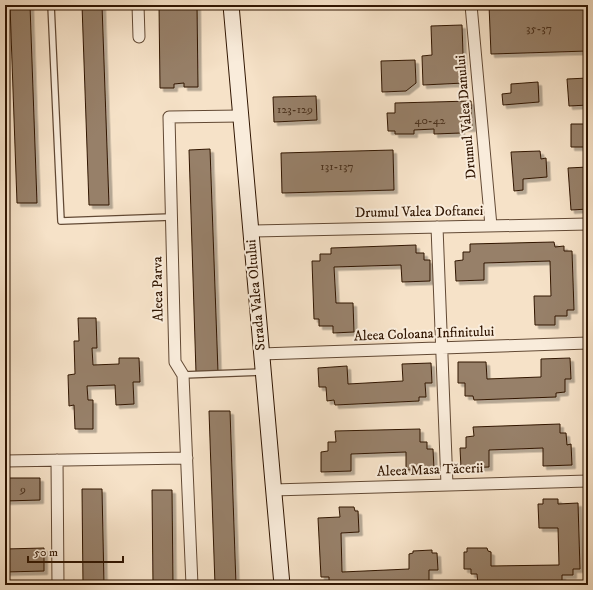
<svg xmlns="http://www.w3.org/2000/svg" width="593" height="590" viewBox="0 0 593 590" font-family="'IM FELL DW Pica',serif">
<style>
.building{fill:#978069;stroke:#311602;filter:url(#shadow)}
.lines{fill:none;stroke-linecap:round;stroke-linejoin:round}
.lane-casing{stroke:#624934;stroke-width:8}
.street-casing{stroke:#624934;stroke-width:13}
.secondary-casing{stroke:#311602;stroke-width:17}
.lane{stroke:#f9ecdb;stroke-width:5.5}
.street{stroke:#f9ecdb;stroke-width:11}
.secondary{stroke:#f9ecdb;stroke-width:15}
.labels{text-anchor:middle;dominant-baseline:central;stroke-width:4;stroke-linejoin:round;paint-order:stroke}
.number-label{font-size:12px;fill:#4a301c}
.street-label{font-size:14px;fill:#311602;stroke:#f9ecdb}
</style>
<defs>
<filter id="shadow"><feDropShadow dx="3.5" dy="3.5" stdDeviation="0" flood-color="#0004"/></filter>
</defs>
<rect width="100%" height="100%" fill="#f6e2c8"/>
<filter id="stains"><feTurbulence type="fractalNoise" baseFrequency=".005" numOctaves="4"/><feColorMatrix values="0 0 0 0 .2 0 0 0 0 .09 0 0 0 0 .02 0 0 0 .5 -.17"/></filter>
<radialGradient id="worn" r=".72"><stop offset=".6" stop-color="#630" stop-opacity="0"/><stop offset="1" stop-color="#630" stop-opacity=".3"/></radialGradient>
<!-- building -->
<path class="building" d="M10,5H30L37,203H17Z
M82,5H102L109,205H89Z
M159,5H197L198,87H184V83L174,84V88H160Z
M489,5H588V51L491,54Z
M462,25L464,83L423,85L422,56L432,55L431,26Z
M415,60L416,83L406,91L382,92L381,61Z
M588,78V105L569,106L567,79Z
M538,82L539,102L503,105L502,94L511,93V84Z
M316,96L317,120L274,122L273,97Z
M471,101L472,128H461V133L434,134V129L414,130V134H395V131H388L387,113H395V103Z
M571,124H588V147H571Z
M210,149L218,372L196,373L189,150Z
M393,150L394,190L282,193L281,153Z
M540,151L541,159L546,158L547,177L523,179V190L514,191L511,152Z
M588,167V209L571,210L568,168Z
M554,242L555,247L564,246V251H572L574,310H567V316H555V325H535L534,296H551L550,261L484,263V280L456,281L455,261L463,260V252H470V244Z
M416,245V253H424V260H430V281L402,282L401,265L334,267L336,303H353L354,332L333,333V326H319V319H314L312,261H320V254H331V248Z
M78,318H96L97,348H92L93,365L119,364V358H139L140,382H133L134,404L116,405L115,385L87,386L88,400H93V429H75L74,405L69,406L68,375L75,374L74,341H79Z
M570,358L571,379H565V392L556,393V397L474,400L473,396H465V383H458V362H486L487,379L541,377V359Z
M431,363L432,383H425L426,397H419V401L335,405L334,400L327,401L326,387H319L318,368L347,366L348,384L403,381L402,364Z
M209,411H230L236,585H215Z
M560,424V433H566L567,445L571,444L572,465L543,466V448L489,450V467L461,468L460,448H466V437L474,436L473,427Z
M420,429V442H427V449H433L434,469L406,470V452L351,454V471L321,472V452L328,451V442H336L335,431Z
M5,478H40V500L5,501Z
M82,489H102L104,585H83Z
M152,490H172L173,585H153Z
M543,499H558V504L578,503L580,569H573V575H562V585H478L477,574H471V569H464V552H467V548H487L488,551L491,552V566L559,565L558,528H539L538,504H543Z
M339,507H354L355,511H358L359,532L341,533L342,572L409,569V554L413,553V551L432,550V553H437L438,570H429V585H329V577H321L318,518L340,517Z
M44,548V571L5,572V549Z"/>
<g class="lines">
<!-- lane casing -->
<g class="lane-casing">
<path id="lane" d="M51,5L61,221L171,217
M183,375L262,372"/>
</g>
<!-- street casing -->
<g class="street-casing">
<path id="street" d="M138,5L139,37
M471,5L491,226
M437,227L447,485
M250,231L588,224
M261,354L588,343
M57,460L58,585
M5,461L187,458
M273,490L588,481
M192,585L183,375L175,362L169,117L240,116"/>
</g>
<!-- secondary casing -->
<g class="secondary-casing">
<path id="secondary" d="M231,5L282,585"/>
</g>
<!-- lane -->
<use href="#lane" class="lane"/>
<!-- street -->
<use href="#street" class="street"/>
<!-- secondary -->
<use href="#secondary" class="secondary"/>
</g>
<g class="labels">
<!-- number labels -->
<g class="number-label">
<text x="539" y="28">35-37</text>
<text x="295" y="109">123-129</text>
<text x="430" y="120">40-42</text>
<text x="337" y="166">131-137</text>
<text x="23" y="489">9</text>
</g>
<!-- street labels -->
<g class="street-label">
<text transform="translate(466 117) rotate(-95)">Drumul Valea Danului</text>
<text transform="translate(419 212) rotate(-1)">Drumul Valea Doftanei</text>
<text transform="translate(158 289) rotate(-91)">Aleea Parva</text>
<text transform="translate(256 295) rotate(-95)">Strada Valea Oltului</text>
<text transform="translate(424 334) rotate(-2)">Aleea Coloana Infinitului</text>
<text transform="translate(430 470) rotate(-2)">Aleea Masa Tăcerii</text>
</g>
</g>
<!-- margin -->
<rect width="593" height="590" fill="none" stroke="#f6e2c8" stroke-width="20"/>
<rect x="6" y="6" width="581" height="578" fill="none" stroke="#311602" stroke-width="2"/>
<rect x="10" y="10" width="573" height="570" fill="none" stroke="#311602"/>
<!-- scale -->
<path d="M28 556v6h95v-6" fill="none" stroke="#311602" stroke-width="2"/>
<text x="34" y="556" font-size="12" fill="#311602" stroke="#f9ecdb" stroke-width="3" paint-order="stroke">50 m</text>
<rect width="100%" height="100%" filter="url(#stains)"/>
<rect width="100%" height="100%" fill="url(#worn)"/>
</svg>
